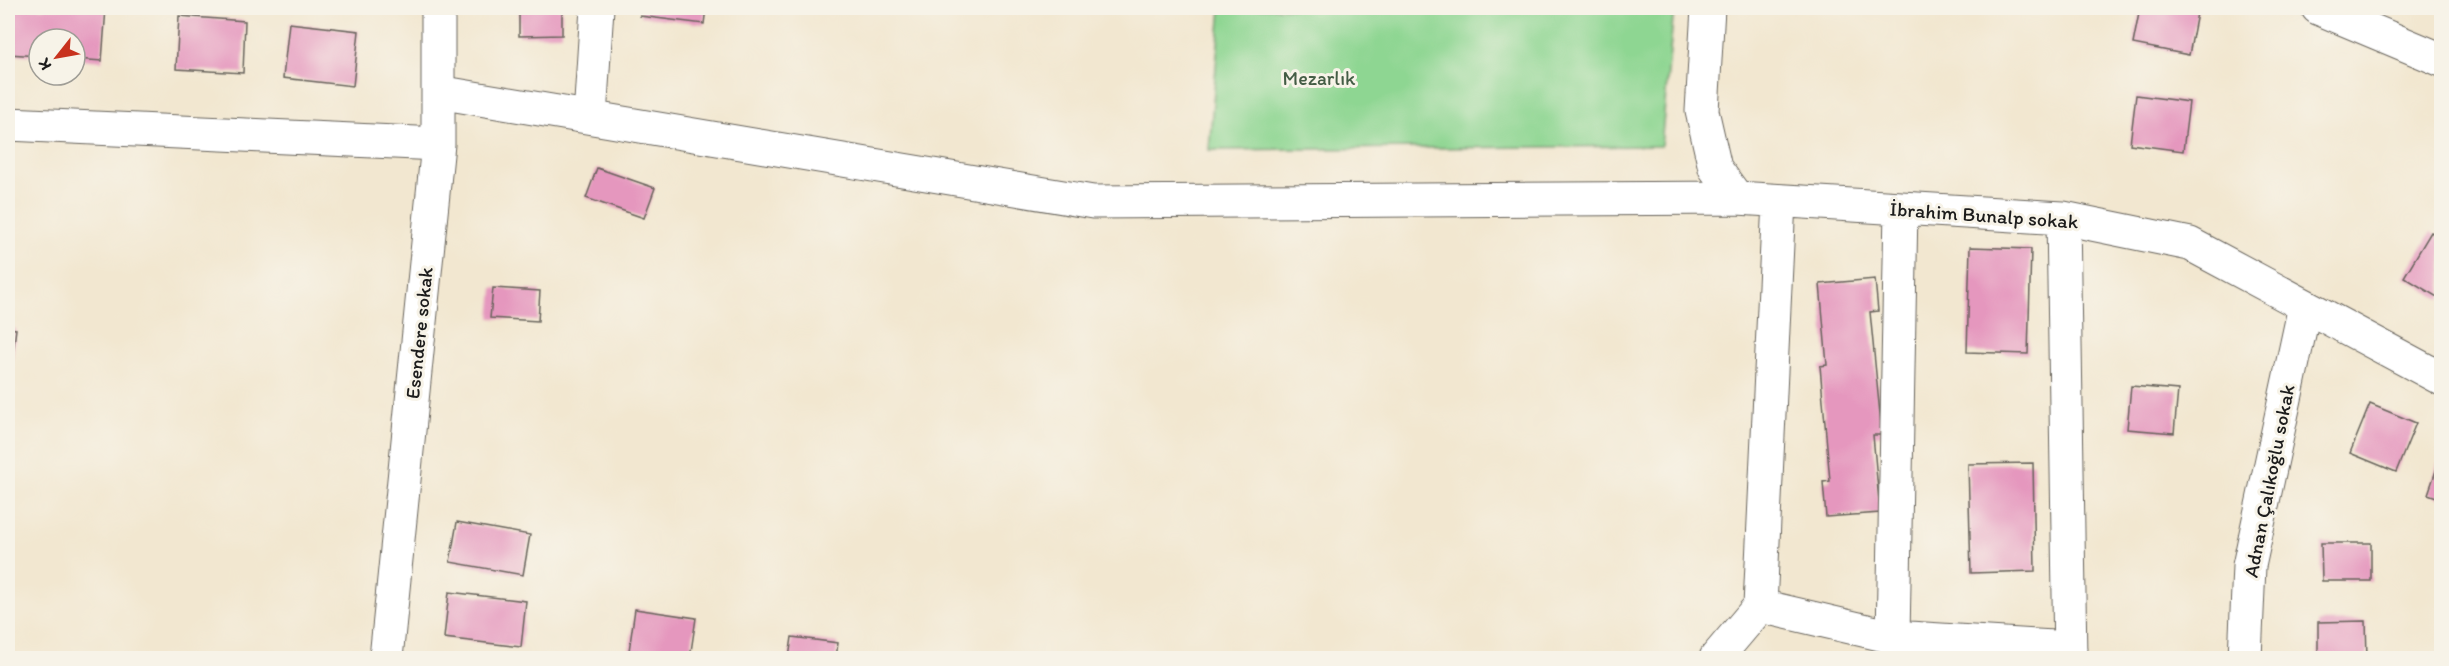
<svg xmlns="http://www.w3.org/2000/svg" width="2449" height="666" viewBox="0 0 2449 666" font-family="Itim,sans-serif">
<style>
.green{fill:#8ed692;stroke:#557957;stroke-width:1.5}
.building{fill:#e597be}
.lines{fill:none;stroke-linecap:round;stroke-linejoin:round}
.minor-casing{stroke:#67635b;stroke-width:35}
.minor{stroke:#fff;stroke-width:33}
.labels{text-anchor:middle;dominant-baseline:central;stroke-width:6;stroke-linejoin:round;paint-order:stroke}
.park-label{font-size:20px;fill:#445d45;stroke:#f7f3e8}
.street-label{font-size:20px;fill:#1c1c1c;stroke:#f7f3e8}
</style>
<rect width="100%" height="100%" fill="#f7f3e8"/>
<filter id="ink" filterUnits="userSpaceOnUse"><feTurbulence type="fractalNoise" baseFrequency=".0167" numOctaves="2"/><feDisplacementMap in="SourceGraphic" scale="12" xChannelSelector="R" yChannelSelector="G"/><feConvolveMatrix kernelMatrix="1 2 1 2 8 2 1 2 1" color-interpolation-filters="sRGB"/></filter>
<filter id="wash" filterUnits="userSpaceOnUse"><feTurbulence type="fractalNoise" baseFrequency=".008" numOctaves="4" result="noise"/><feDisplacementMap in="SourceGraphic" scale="24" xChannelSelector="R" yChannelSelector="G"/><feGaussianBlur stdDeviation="1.35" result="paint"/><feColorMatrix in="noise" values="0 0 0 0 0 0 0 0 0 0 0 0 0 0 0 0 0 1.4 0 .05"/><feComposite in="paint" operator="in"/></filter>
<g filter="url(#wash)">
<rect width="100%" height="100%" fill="#f2e7d0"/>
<!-- green -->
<path class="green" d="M1221,8H1674L1661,146L1209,150Z"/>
<g id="blocks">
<!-- building -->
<path class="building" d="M10,8H106L102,61L75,59V39H39V56L8,54Z
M519,8H562V35L519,36Z
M641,8H706L704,24L640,16Z
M2140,8H2198L2189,55L2133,44Z
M179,16L245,21L243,73L176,69Z
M289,23L359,31L353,86L283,78Z
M2136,95L2189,102L2183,151L2130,144Z
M597,168L655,188L644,218L586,198Z
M2431,232L2442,239V300L2404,277Z
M1970,247L2031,249L2028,354L1967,352Z
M1875,279L1878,311L1870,312L1882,435H1873L1880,513L1826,517L1823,482L1830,481L1820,366L1827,365L1820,284Z
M493,288L540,291L538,321L490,318Z
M8,328L16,329L9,384H8Z
M2131,386L2178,390L2174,433L2127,429Z
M2370,404L2416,423L2396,472L2350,453Z
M2441,456H2442V499L2428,494Z
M2033,463L2035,571L1971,573L1968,464Z
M457,522L530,535L523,575L450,562Z
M2321,543H2371V581H2322Z
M449,592L526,601L521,647L444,638Z
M635,609L696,618L690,658H628Z
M2366,621L2367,658H2318V622Z
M792,637L838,643L836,658H789Z"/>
</g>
</g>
<g filter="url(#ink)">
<use href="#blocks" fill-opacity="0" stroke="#67635b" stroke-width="1.5"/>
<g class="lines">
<!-- minor casing -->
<g class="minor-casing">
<path id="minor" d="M1708,8L1702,111L1715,168L1737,198L2063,218L2190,244L2442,379
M2318,8L2442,60
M438,92L1093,202L1737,198
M590,117L597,8
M8,124L438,144
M1779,201L1760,606L1893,637L2070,648
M2063,218L2070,658
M1893,637L1901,208
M386,658L438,144V8
M1716,658L1760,606
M2245,658L2249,566L2305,306"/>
</g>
<!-- minor -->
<use href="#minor" class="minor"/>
</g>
</g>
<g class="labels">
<!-- park labels -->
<g class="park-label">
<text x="1319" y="78">Mezarlık</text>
</g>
<!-- street labels -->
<g class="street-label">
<text transform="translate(1984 215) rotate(4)">İbrahim Bunalp sokak</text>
<text transform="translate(419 333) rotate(-84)">Esendere sokak</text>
<text transform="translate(2269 481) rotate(-79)">Adnan Çalıkoğlu sokak</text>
</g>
</g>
<!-- margin -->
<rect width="2449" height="666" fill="none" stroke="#f7f3e8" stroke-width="30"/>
<!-- north arrow -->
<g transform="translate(57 57) rotate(239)"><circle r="28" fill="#f7f3e8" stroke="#9f9d96" stroke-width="1.5"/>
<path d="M0-4.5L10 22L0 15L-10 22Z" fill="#c8321e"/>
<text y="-9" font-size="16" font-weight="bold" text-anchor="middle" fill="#1c1c1c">K</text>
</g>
</svg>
